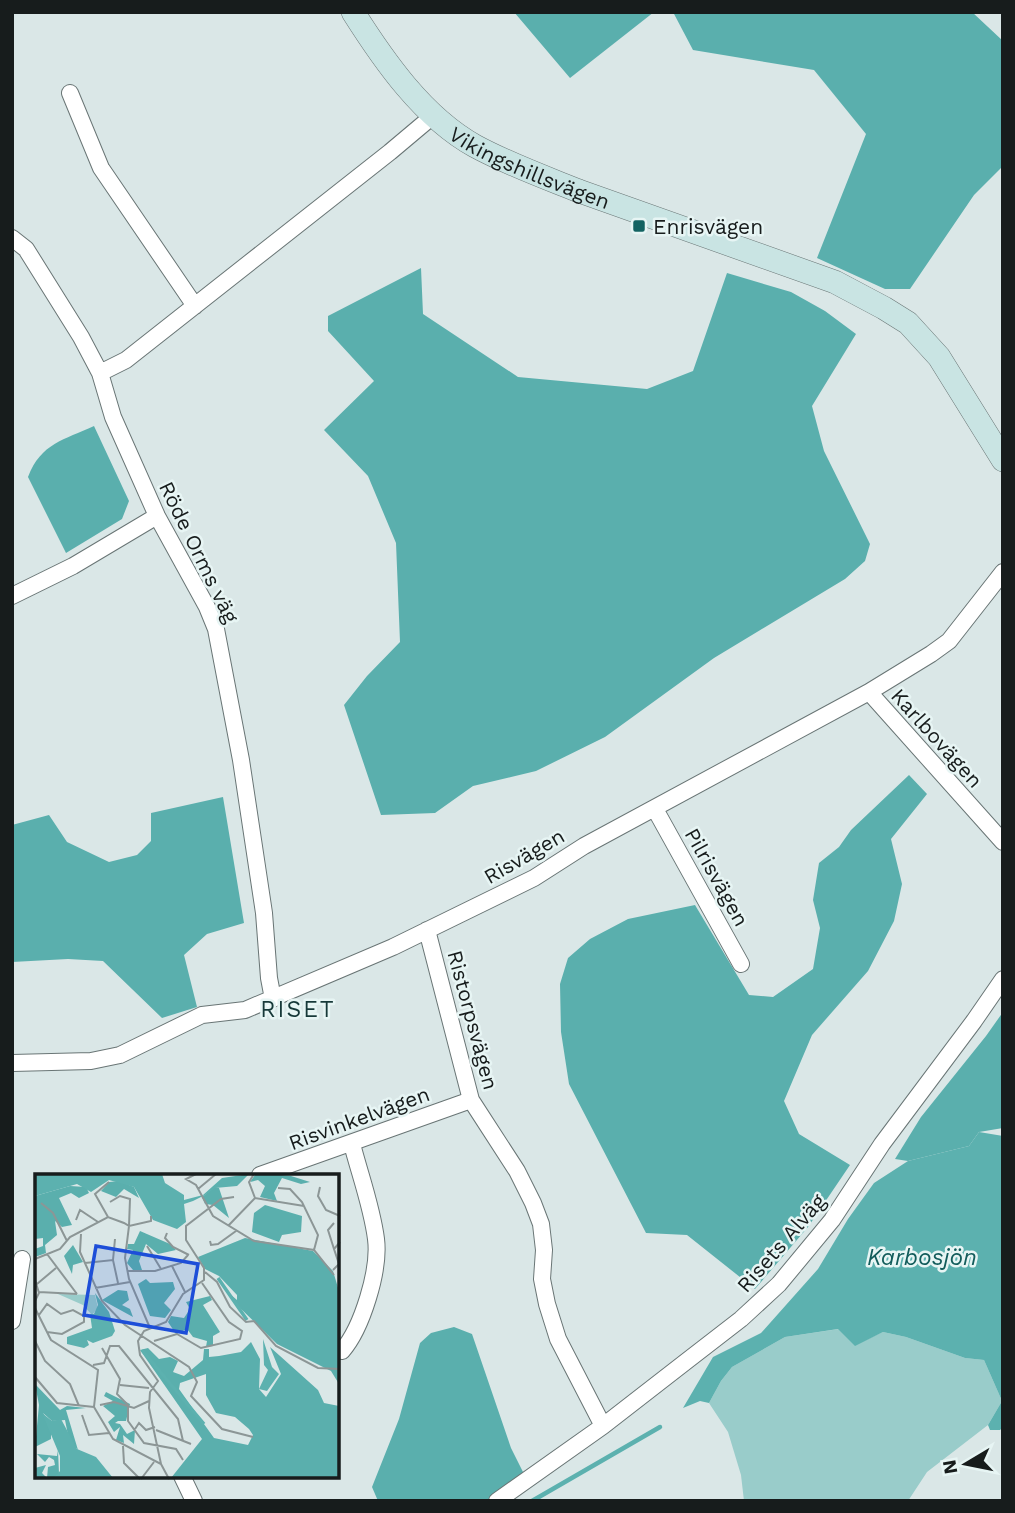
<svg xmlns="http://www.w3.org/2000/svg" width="1015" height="1513" viewBox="0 0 1015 1513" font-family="'Work Sans',sans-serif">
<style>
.green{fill:#99ccca}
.forest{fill:#5aafad}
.water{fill:#5cb1af}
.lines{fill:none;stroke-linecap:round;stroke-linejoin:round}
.stream{stroke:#5cb1af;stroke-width:4.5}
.street-casing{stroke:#697575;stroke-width:18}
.secondary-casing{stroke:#697575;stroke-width:24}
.street{stroke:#fff;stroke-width:16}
.secondary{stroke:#c9e4e3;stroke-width:23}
.poi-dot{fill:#136362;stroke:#e7f5f4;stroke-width:2.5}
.labels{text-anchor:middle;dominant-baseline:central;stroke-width:5;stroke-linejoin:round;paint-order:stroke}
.street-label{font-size:21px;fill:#171c1c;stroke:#e7f5f4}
.poi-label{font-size:21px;fill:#171c1c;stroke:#e7f5f4;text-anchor:start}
.neighbourhood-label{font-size:23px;letter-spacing:2px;fill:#173939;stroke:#e7f5f4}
.water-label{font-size:23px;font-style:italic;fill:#125c5b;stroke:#e7f5f4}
.inset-river{fill:none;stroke:#5cb1af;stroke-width:3.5}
.inset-road{fill:none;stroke:#8c9696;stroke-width:2}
.view{fill:#1d4ed8;fill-opacity:0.15;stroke:#1d4ed8;stroke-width:3.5}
.inset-edge{fill:none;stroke:#171c1c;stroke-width:3.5}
</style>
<rect width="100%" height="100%" fill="#dae7e7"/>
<!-- green -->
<path class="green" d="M839,1329L855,1345L883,1332L906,1337L965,1358L984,1360L1002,1401L988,1425L927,1472L908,1501H744L741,1475L728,1432L709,1403L721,1381L732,1367L785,1337Z"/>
<!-- forest -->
<path class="forest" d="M514,12H654L570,78Z
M673,12H972L1003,41V166L974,195L910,289H885L817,258L866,134L814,70L693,50Z
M421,268L423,314L518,377L647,389L693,371L727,273L791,292L825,311L856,334L812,406L824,451L870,544L865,561L845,579L714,658L605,737L536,771L473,786L435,813L381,815L344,705L367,676L400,642L396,543L368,476L324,430L374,381L328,331V316Z
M94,426L129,501L122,519L66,553L28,477C41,443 64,440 94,426Z
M909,775L927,794L891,839L902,884L894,921L868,971L812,1035L784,1101L799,1134L850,1165L808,1227L755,1289L687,1235L646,1233L569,1084L561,1032L560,984L568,958L590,939L628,919L695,905L749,995L773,997L813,969L820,928L813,900L819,863L839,847L851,830Z
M223,797L244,923L207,934L184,955L197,1007L162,1018L103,961L68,959L12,962V825L49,815L67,842L109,862L137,855L151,841V813Z
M1003,1012V1128L979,1132L969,1146L908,1161L895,1159L921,1117L986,1036Z
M454,1327L472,1334L511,1448L527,1480L494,1501H378L372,1487L399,1419L420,1343L431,1333Z"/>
<!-- water -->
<path class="water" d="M979,1132L1003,1136V1427L1000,1430H990L988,1425L1002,1401L984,1360L965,1358L906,1337L883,1332L855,1346L838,1329L785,1337L732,1367L721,1381L709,1403L700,1401L683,1408L713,1357L761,1333L818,1269L848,1219L874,1183L908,1161L969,1146Z"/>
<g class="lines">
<!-- stream -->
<path class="stream" d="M532,1501L660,1427"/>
<!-- street casing -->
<g class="street-casing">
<path id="street" d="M70,93L101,168L195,306
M12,238L26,249L81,337L100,373L113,417L157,516L207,607L216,629L241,760L264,913L269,978L273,999
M100,373L126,360L390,152L434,115
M12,596L73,566L157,516
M869,692L1003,842
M655,809L741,964
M427,930L471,1100L517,1171L533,1203L541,1224L544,1250L542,1279L547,1304L558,1339L603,1426
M12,1063L91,1061L120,1055L202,1015L245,1010L393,947L534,878L584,846L869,692L931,654L949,641L1003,572
M260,1175L471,1100
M12,1321L22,1259
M342,1351C362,1328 380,1270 376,1239C372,1207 360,1175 352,1144
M182,1476L194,1501
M497,1501L603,1426L688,1360L741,1319L779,1284L832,1220L882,1144L974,1021L1003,979"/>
</g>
<!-- secondary casing -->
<g class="secondary-casing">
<g id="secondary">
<path id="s1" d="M353,12C384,61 423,117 475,146C508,164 544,177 579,191L835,282L884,308L908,323L939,357L1003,460"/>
</g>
</g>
<!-- street -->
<use href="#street" class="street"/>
<!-- secondary -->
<use href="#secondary" class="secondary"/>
</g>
<!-- markers -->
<rect class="poi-dot" x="632" y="219" width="14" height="14" rx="3.5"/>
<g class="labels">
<!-- street labels -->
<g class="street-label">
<text stroke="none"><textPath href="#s1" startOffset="242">Vikingshillsvägen</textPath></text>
<text transform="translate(199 552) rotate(64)">Röde Orms väg</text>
<text transform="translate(937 738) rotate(48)">Karlbovägen</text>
<text transform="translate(524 856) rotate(-30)">Risvägen</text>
<text transform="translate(717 877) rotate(61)">Pilrisvägen</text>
<text transform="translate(473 1020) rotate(75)">Ristorpsvägen</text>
<text transform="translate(359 1118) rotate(-20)">Risvinkelvägen</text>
<text transform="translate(781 1243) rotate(-49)">Risets Alväg</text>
</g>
<!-- poi labels -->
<g class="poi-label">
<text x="653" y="226">Enrisvägen</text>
</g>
<!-- neighbourhood labels -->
<g class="neighbourhood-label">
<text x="298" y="1009">RISET</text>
</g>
<!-- water labels -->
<g class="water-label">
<text x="922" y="1257">Karbosjön</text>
</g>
</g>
<!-- overview -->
<g transform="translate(35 1174)">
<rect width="304" height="304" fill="#dae7e7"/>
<path d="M23,120L60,121L63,134L57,141L48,131Z" fill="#99ccca"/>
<path d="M237,0L256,2L275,8L266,10L247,4L239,19L242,27L225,23L230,12L223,6L215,8L220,1ZM84,7L99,13L104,24L89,15L81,23L66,17L74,8ZM35,12L51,13L54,19L44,24L36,19L24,24L37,51L27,53L20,47L22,61L10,71L11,79L0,83V75L8,72V64L0,65V22ZM180,13L184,14L194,44L178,31L170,30L167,23ZM230,31L267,42L266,58L247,61L244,68L217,58L219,39ZM105,57L135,70L141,76L123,80L111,70L104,87L107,96H98L92,89L98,76L92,75L93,70H99ZM210,64L278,77L298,97L304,117V210L296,197L242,170L202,131L195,120L202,126V121L184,102L170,95L163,83ZM38,71L48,88L38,91L37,100L29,82ZM111,105L115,109L138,108L140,115L129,129L136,136L130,144L115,142L103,110ZM83,116L92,117L94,126L87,131L95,135L98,143L67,126ZM175,122L177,126L168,131L185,158L178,162V172L171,173L172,167L158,163L152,155L141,160L133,148L136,142L149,144L155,135L151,128ZM216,168L225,185L224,215L231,223L246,200L235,173L283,216L289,229L304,232V304H136L167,265L105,176L113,174L124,185L135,183L143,187L138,198L149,202L168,186L169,175H174V183L184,182L206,178ZM171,200V221L181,239L200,243L214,255L218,261L213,271L179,264L144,215L145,209ZM0,210L25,236L32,232L51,234L31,236L43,276L34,266L30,246L17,247L8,239L16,252V265L0,273L4,231ZM71,218L95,230L91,247H83L80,249L85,250L92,260L100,256L99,270L88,261L89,269L81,266L85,253L79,258L73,248L80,242L68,232L78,227L69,222ZM23,276L24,300L19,304H0V294L11,291L7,299L12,304L13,293L20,291L19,286L14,283L10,288L2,280L22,282Z" fill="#5aafad" fill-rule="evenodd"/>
<path d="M0,0H127L130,9L149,21V26L168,21L187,4L214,0L202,12L180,14L170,21L158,27L149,30L151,48L142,55L118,46L99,13L74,6L56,18L42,10L0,22ZM60,119L74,138L80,157L77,162L58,169L52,166L54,171L49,174L32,170V163L57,154L55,140H59L63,131ZM228,165L237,193L244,200L232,217L224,215L233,196L229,191ZM7,239L17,247L26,245L42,275L61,283L78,304H19L25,297V282Z" fill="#5cb1af"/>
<path class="inset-river" d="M183,104L212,146M107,176L169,250"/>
<path class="inset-road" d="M161,0L151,5L161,11L178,42L219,67L279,76L299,101M219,0L214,8L220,24M285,13L283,22L291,36L305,42M243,14L255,15L267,28L283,61L279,76M163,15L181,0M75,28L85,22L95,25L94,52L116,47V42M6,29L18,39L32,67M73,43L60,20L74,8M41,46L45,36L63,48M193,52L220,24L269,32M132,59L130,64L138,73L154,81M46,60L45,78L67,127L90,151L154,193L162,208L156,222L187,255L218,263M175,67L176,71L183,70L201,57M112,72L126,95M299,75L293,56L299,49M12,80L42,120M0,85L25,75L35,63L73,43L89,49L94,52L90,84L94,105L115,154M78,86L80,65M50,89L78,86L83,109M137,92L150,118M298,96L304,90L299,75L305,68M92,97H120L146,89L153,81M170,98L182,108L195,133L211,148L219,147L241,172L283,194L305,195M0,106L4,119L0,127M2,110L21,94M60,114L95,108M4,118L42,120M0,134L16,166L63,196L59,233L78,265L126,290L134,305M4,141L12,130L26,140L38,136L49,142V148L27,160L12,158M0,167L10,187L35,210L44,232M119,167L142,160L166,174L205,165L207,157L194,148L167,109M67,174L85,205L82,220L93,231V247L109,269L141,275L148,286M58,191L69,189L75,172H84L143,245L148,267M0,203L22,229L59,233M85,211L114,214M65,231L79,228L99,234L114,227M47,241L54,261L74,259M100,255L104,249L111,256L120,253M121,256L156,270M88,272L89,289L105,305M126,290L114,234L115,218L123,207L105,181L103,167L109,157L131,148L148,120L169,106V94L151,66V52L186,25L199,23M106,305L119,288"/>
<path class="view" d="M61,72L163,90L151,159L49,141Z"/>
<rect width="304" height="304" class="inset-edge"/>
</g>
<!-- border -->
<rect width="1015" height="1513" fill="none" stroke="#171c1c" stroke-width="28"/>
<!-- north arrow -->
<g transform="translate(966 1464) rotate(260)" stroke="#e7f5f4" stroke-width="5" paint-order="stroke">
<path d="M0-5L12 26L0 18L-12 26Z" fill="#171c1c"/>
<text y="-10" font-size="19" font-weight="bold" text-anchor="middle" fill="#171c1c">N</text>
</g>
</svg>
